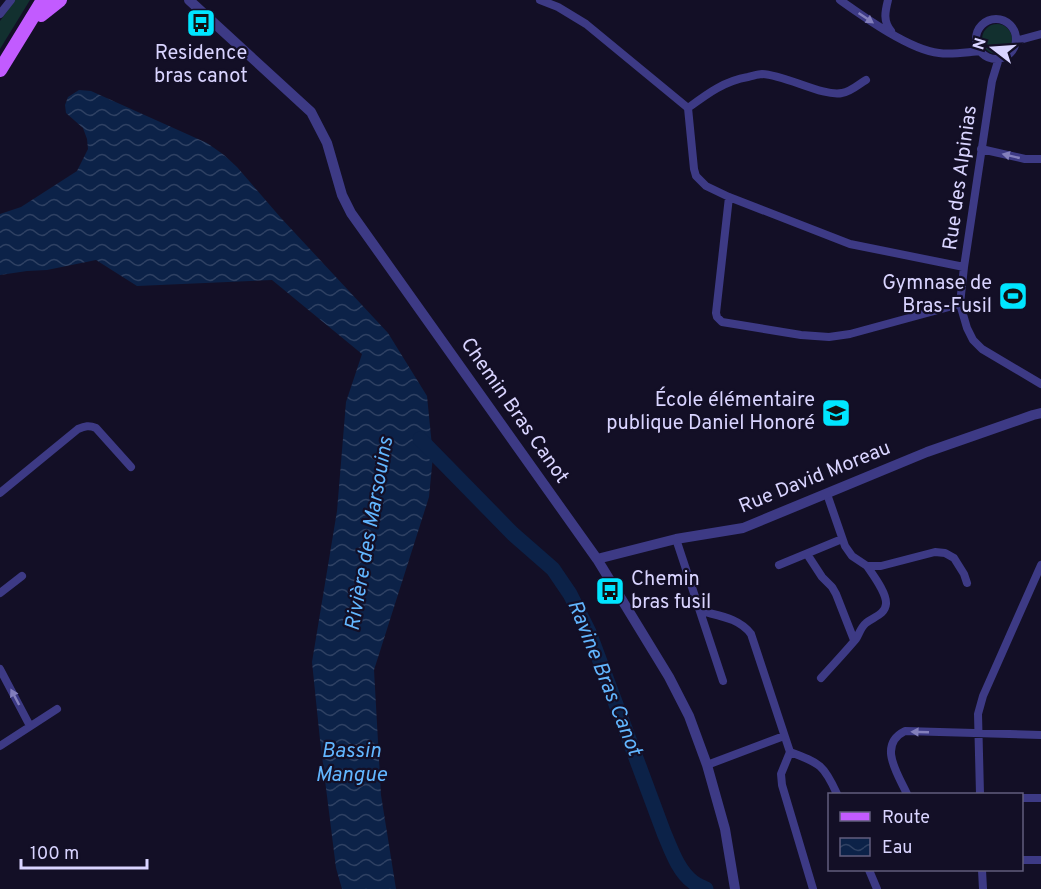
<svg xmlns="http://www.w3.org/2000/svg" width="1041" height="889" viewBox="0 0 1041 889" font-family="Overpass,sans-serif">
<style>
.grass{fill:#12302f}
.water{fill:url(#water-waves)}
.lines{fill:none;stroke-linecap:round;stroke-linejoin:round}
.river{stroke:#0c2248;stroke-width:15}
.minor{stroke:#3d3a85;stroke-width:8}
.tertiary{stroke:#3d3a85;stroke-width:10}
.primary{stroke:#c25bff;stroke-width:14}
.oneway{fill:#837fbc}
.labels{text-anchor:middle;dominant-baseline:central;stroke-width:4.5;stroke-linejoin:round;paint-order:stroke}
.poi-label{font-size:20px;fill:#d9d4ff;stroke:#130f26;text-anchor:end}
.street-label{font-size:20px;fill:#d9d4ff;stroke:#130f26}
.water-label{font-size:21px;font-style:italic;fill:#62b6ff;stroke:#130f26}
</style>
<defs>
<pattern id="water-waves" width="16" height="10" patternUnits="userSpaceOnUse" patternTransform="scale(1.5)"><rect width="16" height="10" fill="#0c2248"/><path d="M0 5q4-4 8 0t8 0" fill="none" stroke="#2f4163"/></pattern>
</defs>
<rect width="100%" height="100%" fill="#130f26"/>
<!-- grass -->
<path class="grass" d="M15,0H30L0,49V21Z
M982 39a15 15 0 1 1 30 0a15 15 0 1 1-30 0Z"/>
<!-- water -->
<path class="water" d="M79,90L91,91L207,143L224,155L237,167L281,218L388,333L427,396L433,456L429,497L374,670L381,795L396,889H342L336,868L320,740L312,662L337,511L346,402L362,354L272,280L137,286L96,260L47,270L27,271L0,275V214L21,207L77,171L88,149L87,139L83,128L66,113L65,105L68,97Z"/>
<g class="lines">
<!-- river -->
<path class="river" d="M420,439L513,534L553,569L570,594L589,632L664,833C671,849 678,871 693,882C697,885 702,887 706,889"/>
<!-- minor -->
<path class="minor" d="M540,0L558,7L586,24L688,108L694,169L696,176L706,186L729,197L850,244L964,267
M840,0C864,17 910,50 939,53C952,55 967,52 981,51
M888,0C885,12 883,21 891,31
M0,14L11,0
M976 39a20 20 0 1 1 40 0a20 20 0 1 1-40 0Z
M1016,41L1041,34
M999,58L992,81L964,267L960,304L967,328L973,340L982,349L1041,384
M688,108C707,94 724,81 748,77C753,76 758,74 762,74C786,75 823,97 842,93C851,92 859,84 866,80
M981,149L1025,159H1041
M729,197L716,313L717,317L722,322L801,335L829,337L850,334L960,304
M0,493L78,429C85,426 89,425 96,428L131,467
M827,494L845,546L852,556L867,566H881L935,552L945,553L954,558L964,574L967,583
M676,539L723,681
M807,554L822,577L832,587L836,594L854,640
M779,565L842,539
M0,593L22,576
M701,611C719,616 739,618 751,634L790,752
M0,669L30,726
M821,678C833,665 845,652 856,639C859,634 861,627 866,623C873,617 885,615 886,604C887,593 873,575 867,566
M0,746L57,709
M790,752L781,774L782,785L813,889
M790,752C820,763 824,765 837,794
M707,765L784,736
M907,794C898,774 877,745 905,731L1041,735
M980,794L978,714L983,696L1041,565
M1022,798H1041
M1022,860H1041
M869,870L877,889
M982,870L983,889"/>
<!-- tertiary -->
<path class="tertiary" d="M189,0L311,112L327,143L342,195L351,213L597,559L669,677L689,716L707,765L725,829L735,889
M597,559L676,539L743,528L927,452L1033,415L1041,413"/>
<!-- primary -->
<path class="primary" d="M41,15L60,0
M0,70L43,0"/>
</g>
<!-- one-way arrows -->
<defs><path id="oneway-solid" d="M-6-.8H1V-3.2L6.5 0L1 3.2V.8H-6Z" transform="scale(1.5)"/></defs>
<g class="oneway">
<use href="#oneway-solid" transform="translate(866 18) rotate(34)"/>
<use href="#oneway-solid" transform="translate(1011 156) rotate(-167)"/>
<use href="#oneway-solid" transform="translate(15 697) rotate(-118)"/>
<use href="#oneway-solid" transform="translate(920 732) rotate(-178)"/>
</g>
<!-- icons -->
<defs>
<g id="bus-square" transform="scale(1.5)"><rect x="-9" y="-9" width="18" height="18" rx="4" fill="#00e5ff" stroke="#130f26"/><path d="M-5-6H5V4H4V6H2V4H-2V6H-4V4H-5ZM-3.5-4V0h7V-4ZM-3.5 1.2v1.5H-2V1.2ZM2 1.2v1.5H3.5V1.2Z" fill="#111"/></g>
<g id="stadium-square" transform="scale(1.5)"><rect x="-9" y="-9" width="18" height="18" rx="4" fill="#00e5ff" stroke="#130f26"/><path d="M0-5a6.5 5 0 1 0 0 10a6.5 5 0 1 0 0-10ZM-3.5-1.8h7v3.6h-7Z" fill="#111"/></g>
<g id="school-square" transform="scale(1.5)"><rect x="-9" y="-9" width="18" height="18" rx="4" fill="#00e5ff" stroke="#130f26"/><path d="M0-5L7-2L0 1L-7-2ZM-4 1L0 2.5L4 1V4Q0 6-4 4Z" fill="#111"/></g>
</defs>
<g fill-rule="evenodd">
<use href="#bus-square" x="201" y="23"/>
<use href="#stadium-square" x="1013" y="296"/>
<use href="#school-square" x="836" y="413"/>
<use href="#bus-square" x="610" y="591"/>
</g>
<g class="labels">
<!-- poi labels -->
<g class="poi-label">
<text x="201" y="54" text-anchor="middle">Residence<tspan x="201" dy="23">bras canot</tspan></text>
<text x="992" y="284">Gymnase de<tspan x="992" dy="23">Bras-Fusil</tspan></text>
<text x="815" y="401">École élémentaire<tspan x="815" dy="23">publique Daniel Honoré</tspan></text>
<text x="631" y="580" text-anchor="start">Chemin<tspan x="631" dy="23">bras fusil</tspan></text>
</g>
<!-- street labels -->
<g class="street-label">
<text transform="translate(961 178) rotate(-82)">Rue des Alpinias</text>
<text transform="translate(514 411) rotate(55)">Chemin Bras Canot</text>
<text transform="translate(815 478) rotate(-22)">Rue David Moreau</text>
</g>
<!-- water labels -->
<g class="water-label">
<text transform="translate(370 534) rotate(-80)">Rivière des Marsouins</text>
<text transform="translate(604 678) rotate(68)">Ravine Bras Canot</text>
<text x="351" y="751">Bassin<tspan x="351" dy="24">Mangue</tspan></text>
</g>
</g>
<!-- legend -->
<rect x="828" y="793" width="195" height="78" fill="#130f26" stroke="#625e7d" stroke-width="1.5"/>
<rect x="840" y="812" width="30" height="9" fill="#c25bff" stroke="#625e7d" stroke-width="1.5"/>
<text x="882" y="823" font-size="18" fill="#d9d4ff">Route</text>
<rect x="840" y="838" width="30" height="18" fill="url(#water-waves)" stroke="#625e7d" stroke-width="1.5"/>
<text x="882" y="853" font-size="18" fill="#d9d4ff">Eau</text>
<!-- north arrow -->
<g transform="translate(993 48) rotate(287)" stroke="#130f26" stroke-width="4.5" paint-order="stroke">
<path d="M0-4.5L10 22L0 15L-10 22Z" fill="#d9d4ff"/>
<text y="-9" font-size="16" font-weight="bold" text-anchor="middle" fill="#d9d4ff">N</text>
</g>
<!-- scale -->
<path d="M21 859v9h126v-9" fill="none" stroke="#d9d4ff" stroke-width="3"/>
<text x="30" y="859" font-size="18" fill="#d9d4ff" stroke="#130f26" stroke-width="4.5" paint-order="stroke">100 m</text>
</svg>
